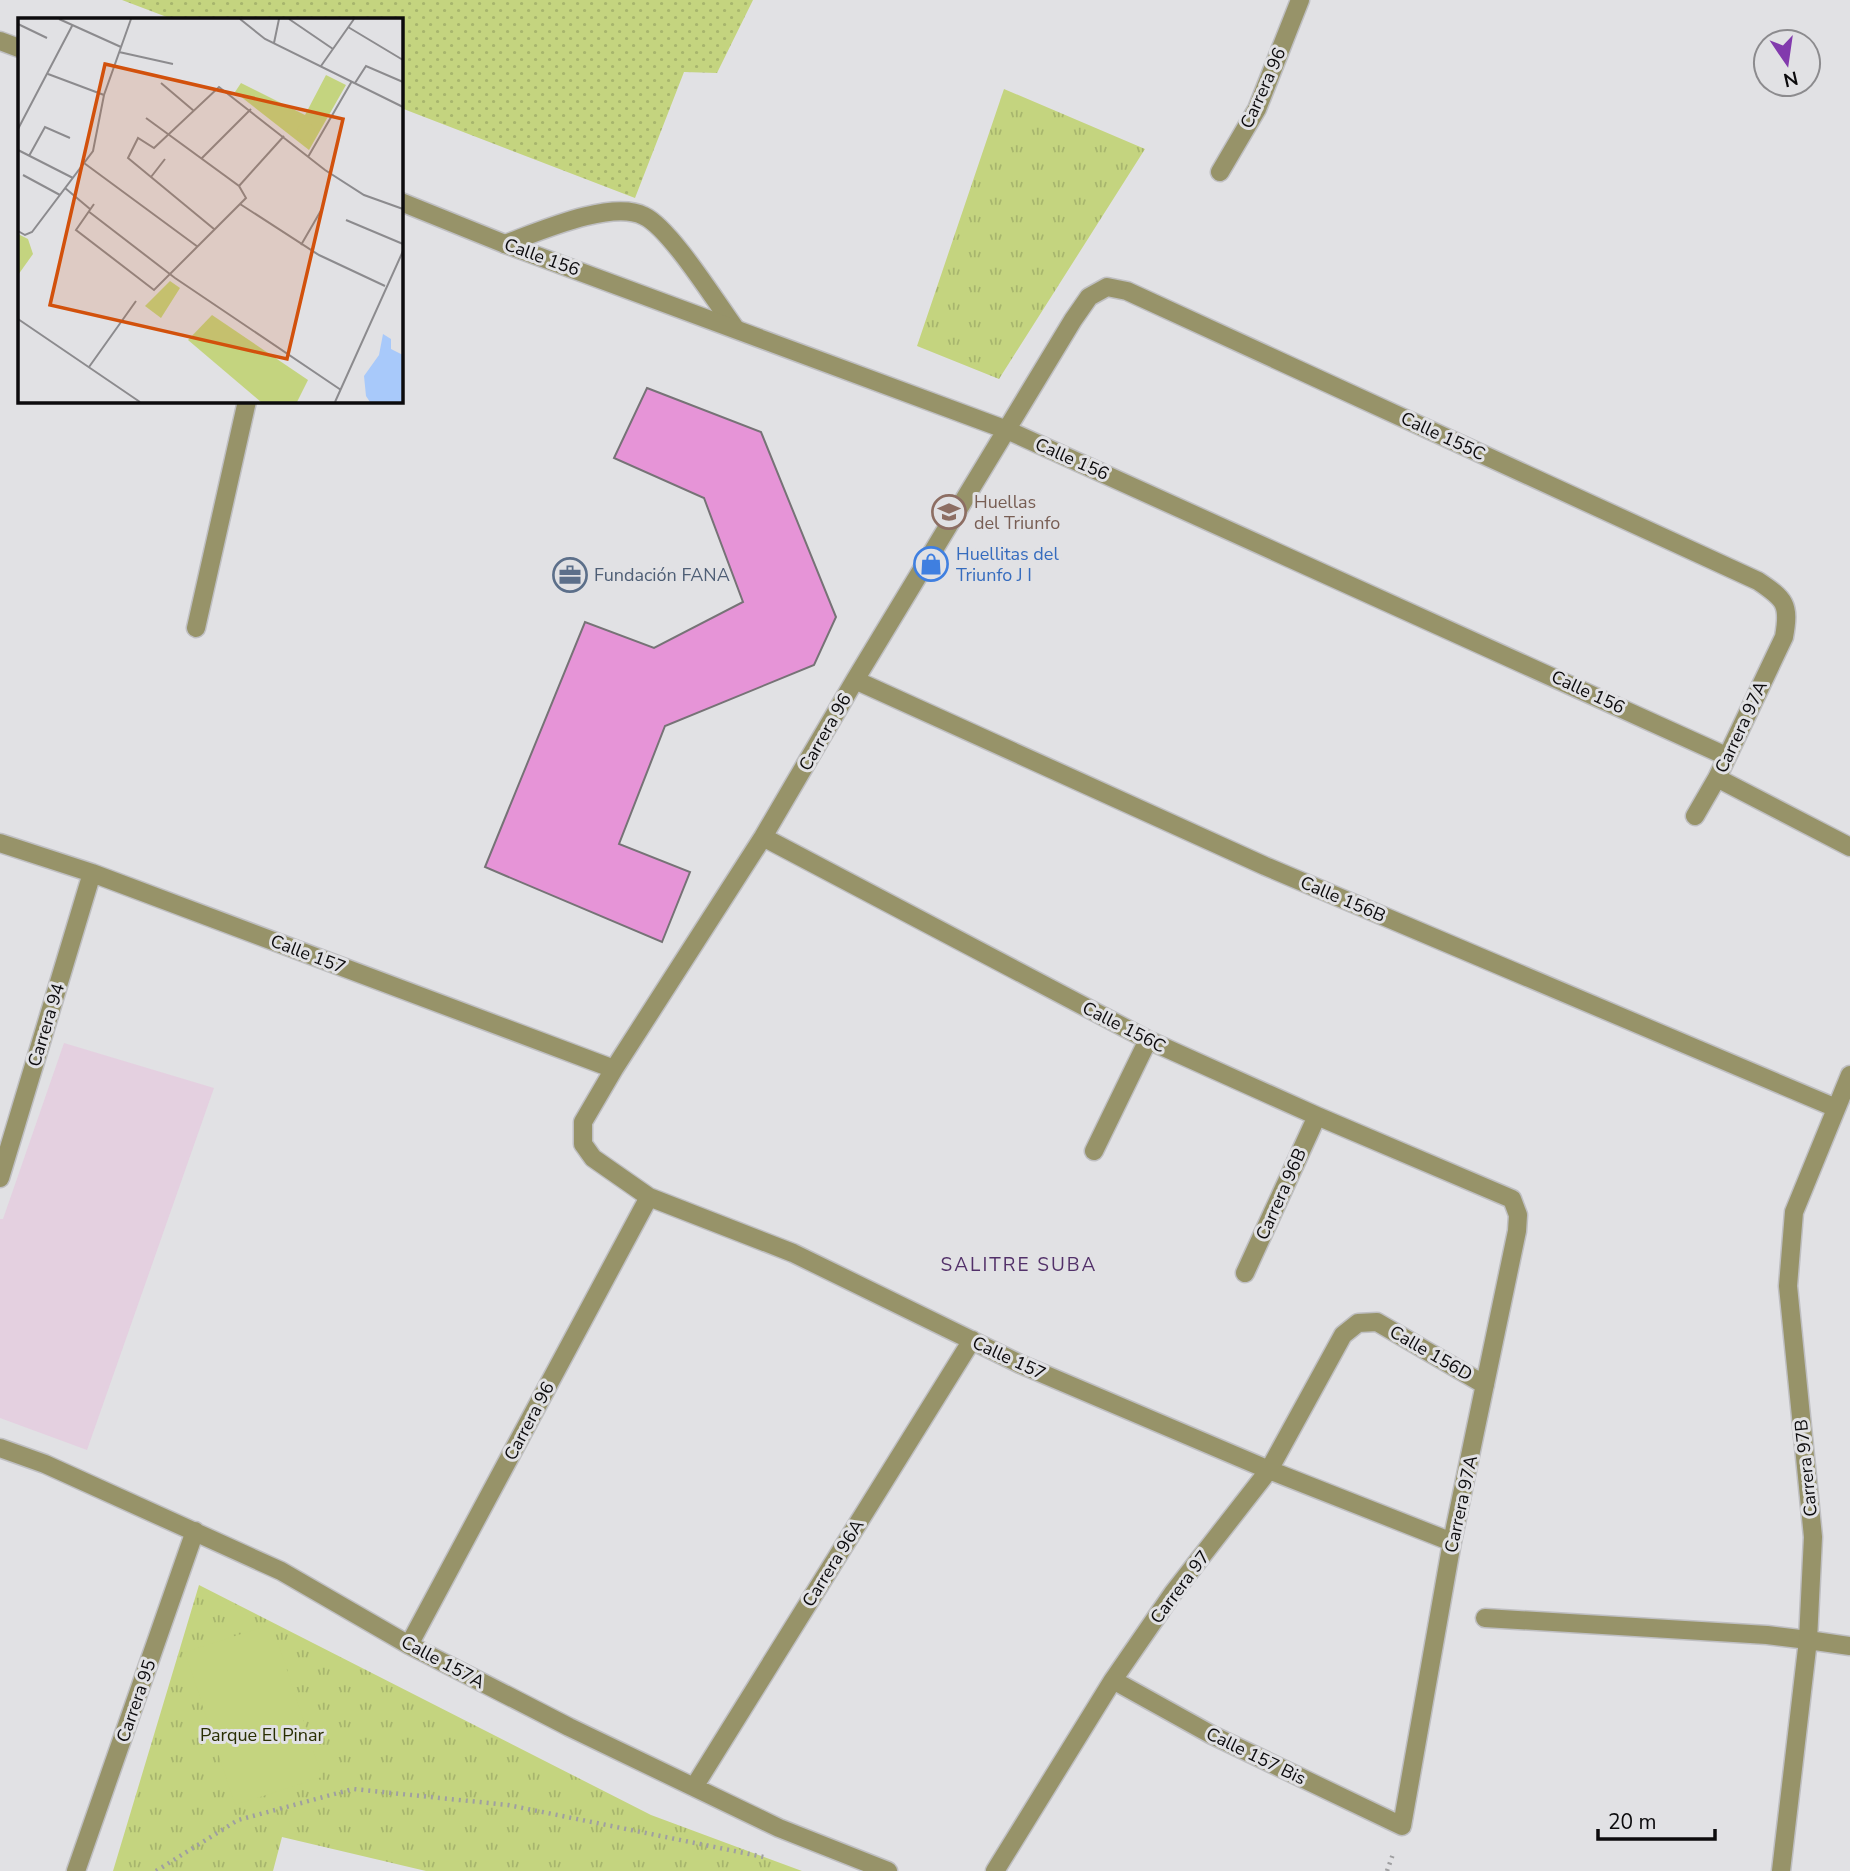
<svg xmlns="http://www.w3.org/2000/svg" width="1850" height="1871" viewBox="0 0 1850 1871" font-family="'Nunito Sans',sans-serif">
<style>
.education{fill:#e4d0e0}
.grass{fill:url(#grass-dots)}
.park{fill:url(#park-tufts)}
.pitch{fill:#c4d47f}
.building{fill:#e694d7;stroke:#767376;stroke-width:2}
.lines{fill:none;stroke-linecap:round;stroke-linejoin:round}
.lane-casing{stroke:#bfbfc2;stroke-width:21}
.street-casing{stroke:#bfbfc2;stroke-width:21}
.path{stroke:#9f9fa1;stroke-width:4.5;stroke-dasharray:2 5;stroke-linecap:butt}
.lane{stroke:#979369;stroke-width:18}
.street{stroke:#979369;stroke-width:18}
.labels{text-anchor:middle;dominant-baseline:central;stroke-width:6;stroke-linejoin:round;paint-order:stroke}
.street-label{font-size:18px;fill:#0c0b0d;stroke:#e1e1e4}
.education-label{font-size:18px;fill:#785e54;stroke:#e1e1e4;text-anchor:start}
.shop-label{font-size:18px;fill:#366cbe;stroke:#e1e1e4;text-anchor:start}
.service-label{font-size:18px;fill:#4e5e75;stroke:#e1e1e4;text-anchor:start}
.park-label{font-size:18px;fill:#282e02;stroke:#e1e1e4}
.neighbourhood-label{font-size:19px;letter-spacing:2px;fill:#523069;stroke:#e1e1e4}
.inset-road{fill:none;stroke:#8c8b8e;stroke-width:2}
.view{fill:#d2510c;fill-opacity:0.15;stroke:#d2510c;stroke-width:3.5}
.inset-edge{fill:none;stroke:#0c0b0d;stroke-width:3.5}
</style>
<defs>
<pattern id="grass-dots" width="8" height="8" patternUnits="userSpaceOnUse" patternTransform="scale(1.75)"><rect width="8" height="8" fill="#c4d47f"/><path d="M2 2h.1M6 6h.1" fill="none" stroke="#a7b56d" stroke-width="1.8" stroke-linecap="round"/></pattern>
<pattern id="park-tufts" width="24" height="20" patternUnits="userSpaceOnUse" patternTransform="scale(1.75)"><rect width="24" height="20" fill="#c4d47f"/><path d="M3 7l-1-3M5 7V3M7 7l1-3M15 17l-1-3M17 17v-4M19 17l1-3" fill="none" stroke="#a7b56d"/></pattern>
</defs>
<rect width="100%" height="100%" fill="#e1e1e4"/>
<!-- education -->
<path class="education" d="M64,1043L214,1088L87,1450L0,1418V1219H3Z"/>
<!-- grass -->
<path class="grass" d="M122,0H753L717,73L684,72L635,198L401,108V19H172Z"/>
<!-- park -->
<path class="park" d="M1004,89L1145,149L999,379L917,346Z
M199,1585L651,1815L802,1871H426L282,1837L273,1871H113Z"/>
<!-- pitch -->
<path class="pitch" d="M272,1624L322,1777L235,1805L185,1652Z"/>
<!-- building -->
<path class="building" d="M647,388L761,432L836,617L814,665L665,726L619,844L690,872L662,942L485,867L585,622L654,648L743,602L704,498L614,458Z"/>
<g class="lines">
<!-- lane casing -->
<g class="lane-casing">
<path id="lane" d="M505,244C538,232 612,199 644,216C670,228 716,302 735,328
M196,628L247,401
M1485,1618L1767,1635L1808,1640"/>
</g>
<!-- street casing -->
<g class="street-casing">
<path id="street" d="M0,41L19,48
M1220,172L1257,109L1300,0
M401,202L505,244L1007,430L1726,756
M855,680L1265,866L1836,1108
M1717,778L1850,847
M763,837L1148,1040L1317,1116L1512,1199L1518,1215L1517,1231L1452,1542L1402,1826L1212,1735L1113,1680
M0,843L92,873L614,1069
M1094,1151L1148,1040
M0,1178L92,873
M1245,1273L1317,1116
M0,1448L45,1464L281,1571L409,1645L569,1727L779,1828L888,1871
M1452,1542L1269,1470L1020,1364L793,1253L649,1197L593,1158L583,1144V1122L614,1069L763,837L855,680L1073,320L1089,297L1107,287L1127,291L1758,581C1785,599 1790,604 1784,637L1717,778L1695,816
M1808,1640L1850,1646
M409,1645L649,1197
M694,1787L972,1340
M76,1871L195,1531
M995,1871L1113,1680L1173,1593L1269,1470L1343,1335L1358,1323L1377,1322L1485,1385
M1781,1871L1808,1640L1813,1537L1788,1286L1794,1212L1850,1075"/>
</g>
<!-- path -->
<path class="path" d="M156,1871L238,1820L353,1789L508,1805L764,1857L766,1854
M1387,1871L1393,1854"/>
<!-- lane -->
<use href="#lane" class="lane"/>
<!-- street -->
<use href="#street" class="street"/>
</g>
<!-- icons -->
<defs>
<g id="school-ring" transform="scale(1.75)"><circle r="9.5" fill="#e1e1e4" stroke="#8d6e63" stroke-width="1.5"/><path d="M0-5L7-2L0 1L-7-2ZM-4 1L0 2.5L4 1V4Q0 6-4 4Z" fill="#8d6e63"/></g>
<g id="shop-ring" transform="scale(1.75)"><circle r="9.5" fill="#e1e1e4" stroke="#3f7fe0" stroke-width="1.5"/><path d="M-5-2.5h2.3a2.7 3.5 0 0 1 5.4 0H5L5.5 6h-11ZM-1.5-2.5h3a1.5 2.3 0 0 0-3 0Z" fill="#3f7fe0"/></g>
<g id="office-ring" transform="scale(1.75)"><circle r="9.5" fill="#e1e1e4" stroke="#5c6f8a" stroke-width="1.5"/><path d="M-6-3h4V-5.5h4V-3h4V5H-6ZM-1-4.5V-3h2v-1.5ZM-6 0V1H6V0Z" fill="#5c6f8a"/></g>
</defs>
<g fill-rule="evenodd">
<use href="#school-ring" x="949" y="512"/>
<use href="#shop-ring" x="931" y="564"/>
<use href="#office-ring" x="570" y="575"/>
</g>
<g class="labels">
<!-- street labels -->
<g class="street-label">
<text transform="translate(1263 88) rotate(-66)">Carrera 96</text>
<text transform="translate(542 257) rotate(20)">Calle 156</text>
<text transform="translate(1443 436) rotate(25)">Calle 155C</text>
<text transform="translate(1072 459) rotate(24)">Calle 156</text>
<text transform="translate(1588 692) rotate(25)">Calle 156</text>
<text transform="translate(1741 727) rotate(-65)">Carrera 97A</text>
<text transform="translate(825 732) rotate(-60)">Carrera 96</text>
<text transform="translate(1343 899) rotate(23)">Calle 156B</text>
<text transform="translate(308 954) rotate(21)">Calle 157</text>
<text transform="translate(46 1025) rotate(-73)">Carrera 94</text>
<text transform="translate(1124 1027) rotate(27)">Calle 156C</text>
<text transform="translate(1281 1194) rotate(-66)">Carrera 96B</text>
<text transform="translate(1431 1353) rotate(30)">Calle 156D</text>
<text transform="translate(1009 1358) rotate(25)">Calle 157</text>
<text transform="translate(529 1421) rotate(-62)">Carrera 96</text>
<text transform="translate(1806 1468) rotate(-96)">Carrera 97B</text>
<text transform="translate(1461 1504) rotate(-78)">Carrera 97A</text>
<text transform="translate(833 1563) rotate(-58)">Carrera 96A</text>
<text transform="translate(1180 1587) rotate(-53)">Carrera 97</text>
<text transform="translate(443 1662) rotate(28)">Calle 157A</text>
<text transform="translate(136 1701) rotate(-71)">Carrera 95</text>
<text transform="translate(1256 1756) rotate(26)">Calle 157 Bis</text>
</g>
<!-- education labels -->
<g class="education-label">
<text x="974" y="502">Huellas<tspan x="974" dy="21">del Triunfo</tspan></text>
</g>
<!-- shop labels -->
<g class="shop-label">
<text x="956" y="554">Huellitas del<tspan x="956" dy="21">Triunfo J I</tspan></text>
</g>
<!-- service labels -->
<g class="service-label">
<text x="594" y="575">Fundación FANA</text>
</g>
<!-- park labels -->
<g class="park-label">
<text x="262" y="1735">Parque El Pinar</text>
</g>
<!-- neighbourhood labels -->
<g class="neighbourhood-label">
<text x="1019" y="1265">SALITRE SUBA</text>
</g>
</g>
<!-- overview -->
<g transform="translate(18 18)">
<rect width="385" height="385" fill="#e1e1e4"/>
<path d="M194,297L290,362L279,384H243L170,322Z" fill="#c4d47f"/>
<path d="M308,57L328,67L291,132L217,74L223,65L287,97ZM0,216L10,221L15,236L0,257ZM152,263L162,270L143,300L127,288Z" fill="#c4d47f"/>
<path d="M279 114a9 9 0 1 1 18 0a9 9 0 1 1-18 0Z" fill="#c4d47f"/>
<path d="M365,316L373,321V331L385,337V384H352L348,378L346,358L361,337Z" fill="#a8c9fa"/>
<path class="inset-road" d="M41,1L103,29M222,1L247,21L385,89M271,1L315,31M0,6L29,20M330,9L385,42M256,25L261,1M101,34L155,46M303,48L336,1M30,56L86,77M143,65L176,93M337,65L348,48L385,64M0,111L54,8M0,132L55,160M11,138L27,109L52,120M290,139L334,63M184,140L233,91M66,145L180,229M5,157L42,177M133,159L147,141M221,168L266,118M47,170L72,191M76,186L58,212L136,272L228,180L221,168L128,100M222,186L301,237L367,268M70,193L157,260L323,372M328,202L385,226M196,211L110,140L120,120L136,130L201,69L307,152L346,177L385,191M0,213L7,217L14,214L75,133L86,77L113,1M283,227L305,189M0,301L122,384M71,349L118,283M317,384L385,233"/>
<path class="view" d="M87,46L325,101L269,341L32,287Z"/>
<rect width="385" height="385" class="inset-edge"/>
</g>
<!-- north arrow -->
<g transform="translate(1787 63) rotate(167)"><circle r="33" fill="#e1e1e4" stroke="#8c8b8e" stroke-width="2"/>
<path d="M0-5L12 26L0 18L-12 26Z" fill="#823aad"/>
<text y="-10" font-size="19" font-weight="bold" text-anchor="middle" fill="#0c0b0d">N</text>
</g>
<!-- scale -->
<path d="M1598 1829v10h117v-10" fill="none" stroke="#0c0b0d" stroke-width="3.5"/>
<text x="1608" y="1829" font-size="21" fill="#0c0b0d" stroke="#e1e1e4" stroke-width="5" paint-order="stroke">20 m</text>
</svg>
